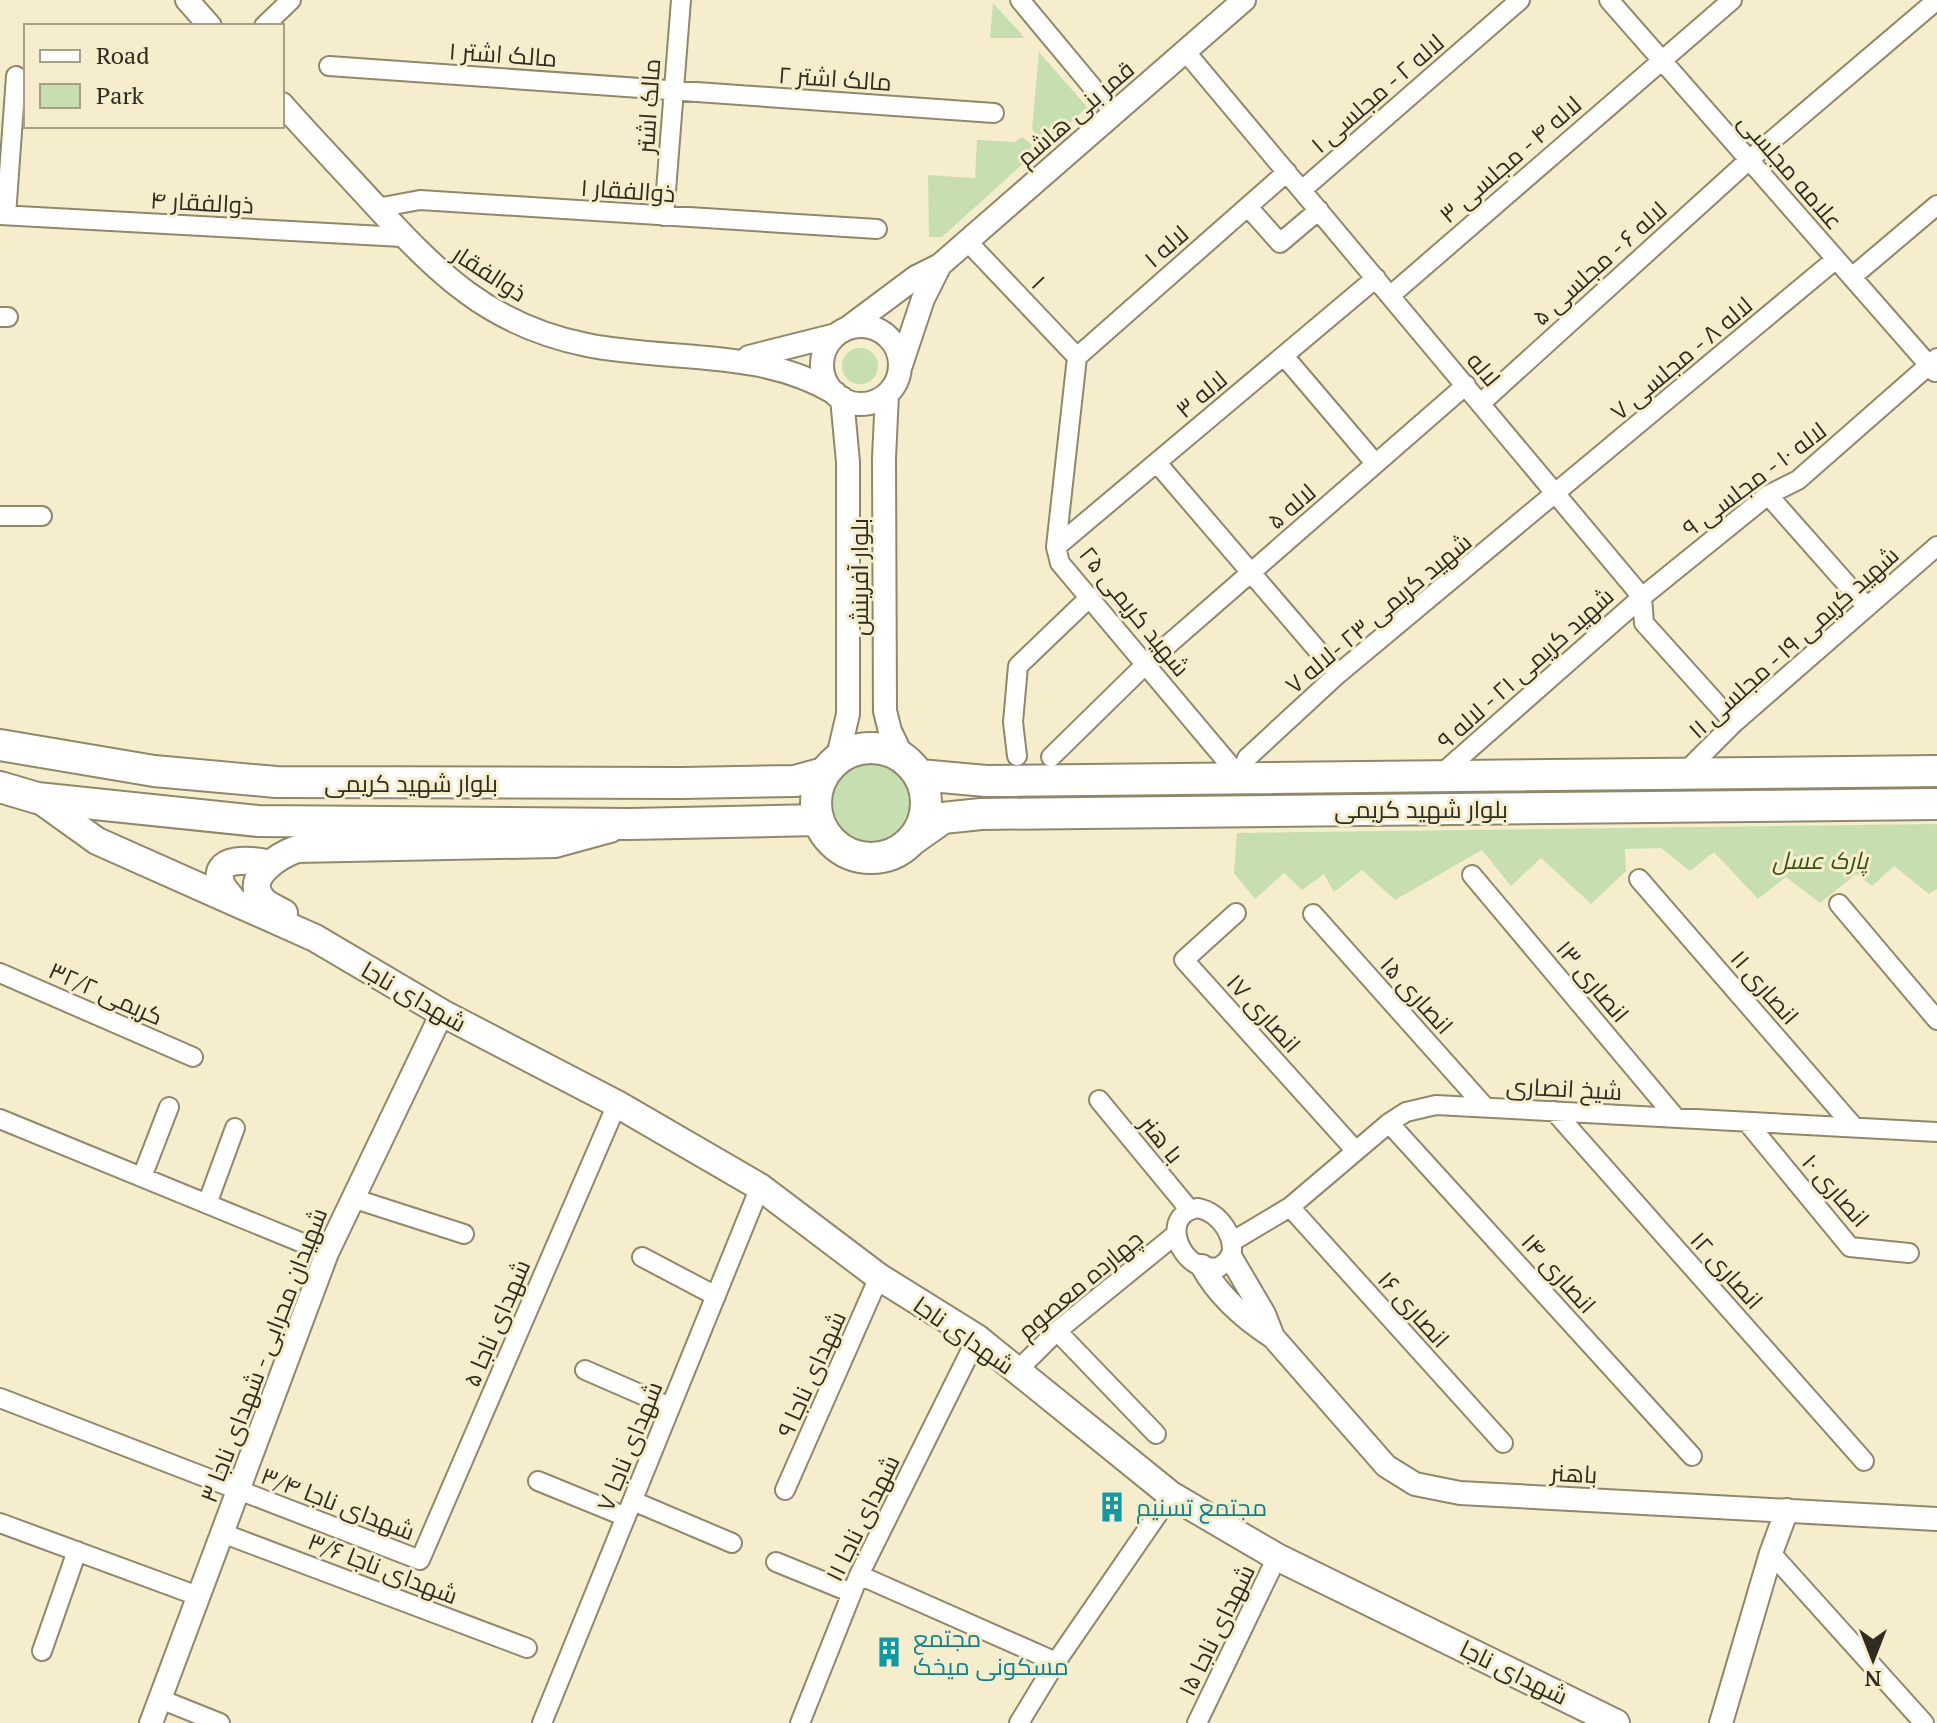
<svg xmlns="http://www.w3.org/2000/svg" width="1937" height="1723" viewBox="0 0 1937 1723" font-family="'PT Serif',Cairo,serif">
<style>
.green{fill:#c7deb1}
.lines{fill:none;stroke-linecap:round;stroke-linejoin:round}
.minor-casing{stroke:#90886a;stroke-width:22}
.tertiary-casing{stroke:#90886a;stroke-width:26}
.secondary-casing{stroke:#90886a;stroke-width:30}
.primary-casing{stroke:#90886a;stroke-width:34}
.minor{stroke:#fff;stroke-width:18}
.tertiary{stroke:#fff;stroke-width:22}
.secondary{stroke:#fff;stroke-width:26}
.primary{stroke:#fff;stroke-width:30}
.labels{text-anchor:middle;dominant-baseline:central;stroke-width:6;stroke-linejoin:round;paint-order:stroke}
.street-label{font-size:24px;fill:#302c20;stroke:#f6edcc}
.park-label{font-size:24px;font-style:italic;fill:#385310;stroke:#f6edcc}
.culture-label{font-size:24px;fill:#0d838f;stroke:#f6edcc;text-anchor:start}
</style>
<rect width="100%" height="100%" fill="#f6edcc"/>
<!-- green -->
<path class="green" d="M993,3L1025,38H990Z
M1039,52L1087,107L1046,146L1032,129Z
M1022,137L1038,150L942,237H929L928,175L975,178L977,140L1015,142Z
M842 366a18 18 0 1 1 36 0a18 18 0 1 1-36 0Z
M828 803a43 43 0 1 1 86 0a43 43 0 1 1-86 0Z
M1937,824V889L1929,894L1894,866L1872,886L1856,874L1820,903L1786,877L1758,899L1714,852L1690,871L1661,848L1625,849L1626,871L1591,904L1541,858L1511,886L1482,850L1395,900L1362,870L1334,892L1324,874L1302,890L1284,873L1255,899L1234,873L1237,833Z"/>
<g class="lines">
<!-- minor casing -->
<g class="minor-casing">
<path id="minor" d="M1020,0L1114,113
M1609,0L1935,372
M264,26L291,0
M1185,51L1642,597L1644,623L1734,723
M329,66L994,113
M1302,190L1520,0
M1248,207L1280,243L1319,210
M377,208L420,200L877,229
M0,215L402,237
M6,215L16,76
M664,216L681,0
M967,241L1077,357
M1852,277L1937,205
M1391,295L1732,0
M0,317H8
M1284,356L1375,463
M1077,357L1056,547L1060,563L1240,777L1247,758L1338,674L1836,259
M1077,357L1287,172
M1481,403L1749,160L1937,0
M1157,463L1338,674
M1768,495L1867,607
M0,516H42
M1056,547L1376,278
M1017,756L1013,722L1018,666L1090,597
M1051,757L1147,663L1466,385
M1440,775L1642,597L1768,495L1798,480L1937,358
M1682,775L1734,723L1937,546
M1472,875L1676,1118
M1639,879L1854,1127
M1839,904L1937,1020
M1236,913L1184,960L1355,1150
M1313,914L1486,1108
M0,973L193,1057
M1099,1100L1189,1209
M1554,1111L1864,1461
M0,1119L327,1253
M1747,1122L1850,1247L1909,1253
M1389,1123L1692,1456
M142,1177L169,1107
M352,1198L464,1234
M207,1204L235,1128
M1290,1207L1503,1443
M1198,1208C1220,1213 1236,1236 1231,1258L1218,1268C1212,1267 1204,1268 1198,1265C1174,1253 1165,1213 1198,1208Z
M1233,1241L1290,1207L1389,1123L1406,1112L1436,1105L1937,1132
M642,1257L716,1296
M1057,1331L1156,1434
M585,1370L670,1407
M1017,1371L1057,1331L1175,1235
M0,1398L420,1560L617,1104
M538,1481L626,1517
M785,1490L879,1277
M633,1501L732,1543
M0,1523L198,1596
M222,1533L527,1648
M1771,1553L1924,1723
M776,1562L852,1593
M859,1575L1056,1662
M42,1651L77,1551
M160,1699L220,1723
M542,1723L760,1187
M800,1723L859,1575L977,1338
M1019,1723L1056,1662L1171,1495
M1197,1723L1277,1557"/>
</g>
<!-- tertiary casing -->
<g class="tertiary-casing">
<path id="tertiary" d="M187,0L210,26
M282,104C312,138 343,170 373,203C438,273 488,325 587,345C672,362 759,348 835,393
M822 365a39 39 0 1 1 78 0a39 39 0 1 1-78 0Z
M849,327L916,277L940,265L1244,0
M749,357L836,335
M901,365L923,299L940,265
M887,394L884,458L885,711L890,731L902,756
M837,761L848,714V462L842,398
M1231,1258L1264,1314L1273,1337
M1202,1266C1218,1295 1245,1319 1273,1337L1386,1466L1415,1484L1460,1493L1937,1519
M151,1723L327,1253L442,1013
M1721,1723L1771,1553L1787,1510"/>
</g>
<!-- secondary casing -->
<g class="secondary-casing">
<path id="secondary" d="M37,798L97,841L315,938L442,1013L617,1104L760,1187L879,1277L977,1338L1171,1495L1277,1557L1616,1723
M234,902C231,897 225,891 222,886C209,854 254,860 270,864
M284,913C277,909 267,905 262,899C243,877 280,855 297,849L555,844L610,829"/>
</g>
<!-- primary casing -->
<g class="primary-casing">
<path id="primary" d="M0,745L154,771L276,782L682,783L795,781L824,773
M816 803a55 55 0 1 1 110 0a55 55 0 1 1-110 0Z
M920,775L986,781L1937,771
M0,787L37,798L258,821L630,824L818,820
M912,840L943,818L981,814L1937,804"/>
</g>
<!-- minor -->
<use href="#minor" class="minor"/>
<!-- tertiary -->
<use href="#tertiary" class="tertiary"/>
<!-- secondary -->
<use href="#secondary" class="secondary"/>
<!-- primary -->
<use href="#primary" class="primary"/>
</g>
<!-- icons -->
<defs>
<g id="building-bare" transform="scale(2.4)"><path d="M-4-6H4V6H1V3H-1V6H-4ZM-2.5-4.3h1.7v1.8h-1.7ZM.8-4.3h1.7v1.8H.8ZM-2.5-1h1.7V.8h-1.7ZM.8-1h1.7V.8H.8Z" fill="#0f9aa8" stroke="#f6edcc" stroke-width="2.5" paint-order="stroke"/></g>
</defs>
<g fill-rule="evenodd">
<use href="#building-bare" x="1112" y="1507"/>
<use href="#building-bare" x="889" y="1652"/>
</g>
<g class="labels">
<!-- street labels -->
<g class="street-label">
<text transform="translate(503 54) rotate(4)">مالک اشتر ۱</text>
<text transform="translate(835 78) rotate(4)">مالک اشتر ۲</text>
<text transform="translate(1377 93) rotate(-41)">لاله ۲ - مجلسی ۱</text>
<text transform="translate(648 106) rotate(-86)">مالک اشتر</text>
<text transform="translate(1075 113) rotate(-41)">قمر بنی هاشم</text>
<text transform="translate(1510 159) rotate(-41)">لاله ۴ - مجلسی ۳</text>
<text transform="translate(1791 171) rotate(49)">علامه مجلسی</text>
<text transform="translate(628 190) rotate(4)">ذوالفقار ۱</text>
<text transform="translate(202 202) rotate(3)">ذوالفقار ۴</text>
<text transform="translate(1166 246) rotate(-41)">لاله ۱</text>
<text transform="translate(1599 263) rotate(-42)">لاله ۶ - مجلسی ۵</text>
<text transform="translate(490 273) rotate(33)">ذوالفقار</text>
<text transform="translate(1039 282) rotate(46)">۱</text>
<text transform="translate(1681 358) rotate(-40)">لاله ۸ - مجلسی ۷</text>
<text transform="translate(1484 369) rotate(50)">لاله</text>
<text transform="translate(1201 394) rotate(-40)">لاله ۳</text>
<text transform="translate(1754 479) rotate(-37)">لاله ۱۰ - مجلسی ۹</text>
<text transform="translate(1291 506) rotate(-41)">لاله ۵</text>
<text transform="translate(859 577) rotate(-90)">بلوار آفرینش</text>
<text transform="translate(1135 611) rotate(51)">شهید کریمی ۲۵</text>
<text transform="translate(1378 613) rotate(-40)">شهید کریمی ۲۳ -لاله ۷</text>
<text transform="translate(1793 642) rotate(-42)">شهید کریمی ۱۹ - مجلسی ۱۱</text>
<text transform="translate(1525 668) rotate(-42)">شهید کریمی ۲۱ - لاله ۹</text>
<text x="411" y="783">بلوار شهید کریمی</text>
<text x="1421" y="809">بلوار شهید کریمی</text>
<text transform="translate(1593 981) rotate(50)">انصاری ۱۳</text>
<text transform="translate(1765 987) rotate(49)">انصاری ۱۱</text>
<text transform="translate(106 993) rotate(24)">کریمی ۳۲/۲</text>
<text transform="translate(1417 995) rotate(48)">انصاری ۱۵</text>
<text transform="translate(414 996) rotate(30)">شهدای ناجا</text>
<text transform="translate(1264 1013) rotate(48)">انصاری ۱۷</text>
<text transform="translate(1564 1088) rotate(3)">شیخ انصاری</text>
<text transform="translate(1162 1139) rotate(51)">با هنر</text>
<text transform="translate(1836 1190) rotate(49)">انصاری ۱۰</text>
<text transform="translate(1727 1270) rotate(48)">انصاری ۱۲</text>
<text transform="translate(1559 1273) rotate(48)">انصاری ۱۴</text>
<text transform="translate(1080 1284) rotate(-40)">چهارده معصوم</text>
<text transform="translate(1414 1309) rotate(48)">انصاری ۱۶</text>
<text transform="translate(496 1323) rotate(-67)">شهدای ناجا ۵</text>
<text transform="translate(964 1335) rotate(35)">شهدای ناجا</text>
<text transform="translate(263 1355) rotate(-69)">شهیدان محرابی - شهدای ناجا ۳</text>
<text transform="translate(811 1374) rotate(-66)">شهدای ناجا ۹</text>
<text transform="translate(629 1446) rotate(-68)">شهدای ناجا ۷</text>
<text transform="translate(1574 1473) rotate(3)">باهنر</text>
<text transform="translate(338 1503) rotate(21)">شهدای ناجا ۳/۴</text>
<text transform="translate(862 1518) rotate(-64)">شهدای ناجا ۱۱</text>
<text transform="translate(383 1568) rotate(21)">شهدای ناجا ۳/۶</text>
<text transform="translate(1216 1630) rotate(-64)">شهدای ناجا ۱۵</text>
<text transform="translate(1514 1672) rotate(26)">شهدای ناجا</text>
</g>
<!-- park labels -->
<g class="park-label">
<text x="1820" y="860">پارک عسل</text>
</g>
<!-- culture labels -->
<g class="culture-label">
<text x="1136" y="1507">مجتمع تسنیم</text>
<text x="913" y="1638">مجتمع<tspan x="913" dy="28">مسکونی میخک</tspan></text>
</g>
</g>
<!-- legend -->
<rect x="24" y="24" width="260" height="104" fill="#f6edcc" stroke="#a7a087" stroke-width="2"/>
<rect x="40" y="50" width="40" height="12" fill="#ffffff" stroke="#a7a087" stroke-width="2"/>
<text x="96" y="64" font-size="24" fill="#302c20">Road</text>
<rect x="40" y="84" width="40" height="24" fill="#c7deb1" stroke="#a7a087" stroke-width="2"/>
<text x="96" y="104" font-size="24" fill="#302c20">Park</text>
<!-- north arrow -->
<g transform="translate(1873 1659) rotate(180)" stroke="#f6edcc" stroke-width="6" paint-order="stroke">
<path d="M0-6L14 30L0 20L-14 30Z" fill="#302c20"/>
<text y="-12" font-size="22" font-weight="bold" text-anchor="middle" fill="#302c20">N</text>
</g>
</svg>
